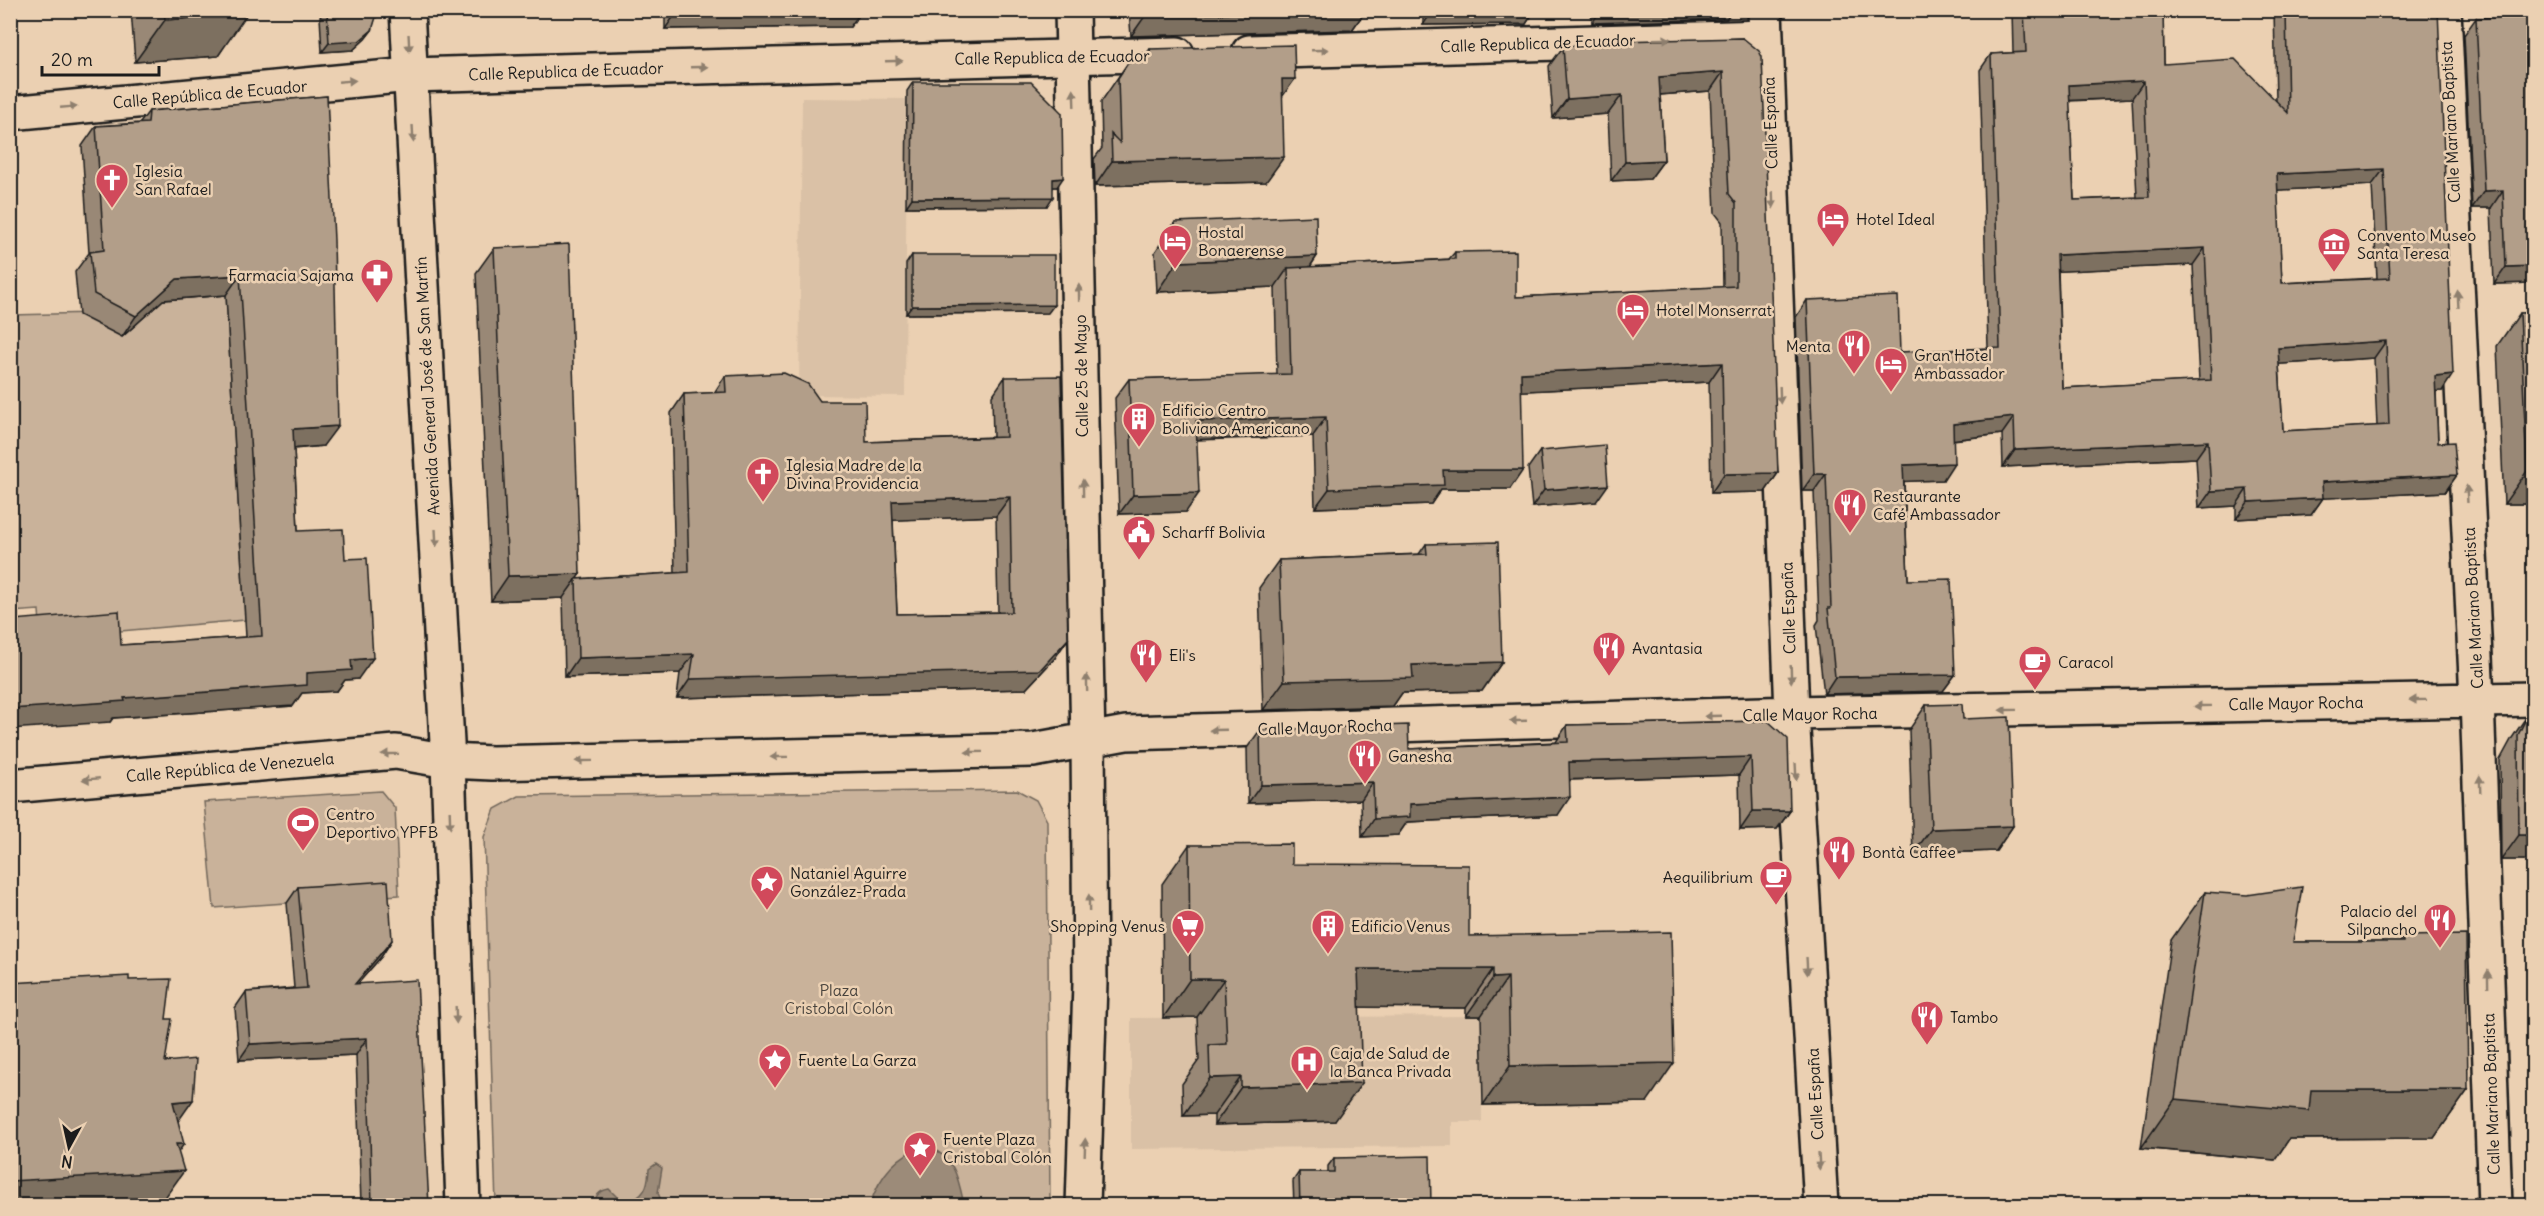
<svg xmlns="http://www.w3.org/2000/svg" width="2544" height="1216" viewBox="0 0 2544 1216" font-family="Delius,sans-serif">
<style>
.built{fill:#dac1a6}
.green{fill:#c9b29a;stroke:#72675b;stroke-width:1.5}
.water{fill:#9c8b79;stroke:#695f54;stroke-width:1.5}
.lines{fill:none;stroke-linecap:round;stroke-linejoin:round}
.street-casing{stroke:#1c1c1c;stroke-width:38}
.secondary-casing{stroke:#1c1c1c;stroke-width:38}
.street{stroke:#ebd0b2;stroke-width:33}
.secondary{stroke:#ebd0b2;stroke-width:33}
.wall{fill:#998876;stroke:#1c1c1c;stroke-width:1.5;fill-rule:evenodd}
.shaded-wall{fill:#7d6f60;stroke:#1c1c1c;stroke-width:1.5}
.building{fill:#b29e89;stroke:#1c1c1c;stroke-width:1.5;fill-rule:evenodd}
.oneway{fill:#8e7f6e}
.labels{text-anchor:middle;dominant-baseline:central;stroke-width:5;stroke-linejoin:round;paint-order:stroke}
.street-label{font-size:16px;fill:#1c1c1c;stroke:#ebd0b2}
.poi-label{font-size:16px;fill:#1c1c1c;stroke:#ebd0b2;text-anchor:start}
.park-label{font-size:16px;fill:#47423c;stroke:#ebd0b2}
</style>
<rect width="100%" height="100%" fill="#ebd0b2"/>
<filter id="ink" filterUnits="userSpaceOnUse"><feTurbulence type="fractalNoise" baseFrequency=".0167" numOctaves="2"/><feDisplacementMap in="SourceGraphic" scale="12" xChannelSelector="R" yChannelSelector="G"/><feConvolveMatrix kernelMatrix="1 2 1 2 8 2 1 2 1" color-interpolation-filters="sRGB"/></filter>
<g filter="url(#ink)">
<!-- built -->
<path class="built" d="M802,98L907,99L905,396L799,395Z
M1481,1016L1482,1122H1452V1146L1131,1149V1018Z"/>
<!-- green -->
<path class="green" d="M226,295L245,620L41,638L39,610L11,612V315L95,313L163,300Z
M1017,790L1036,800L1047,821L1050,1205H496L484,837L495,809L519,796Z
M381,791L395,808L399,895L214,908L204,802Z"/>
<!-- water -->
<path class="water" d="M926,1145C955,1158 958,1176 964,1205H870C879,1176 896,1155 926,1145Z
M656,1164L662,1168L658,1193L663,1205H593C596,1196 598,1191 609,1189L617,1197L626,1202C645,1197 648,1187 649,1169Z"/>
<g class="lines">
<!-- street casing -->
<g class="street-casing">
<path id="street" d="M1765,10L1792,713L1821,1206
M2444,10L2477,699L2495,1206
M1249,52L1766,37
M10,113L410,75L1177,54
M10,786L396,752L448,761L492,763L1033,750L1126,733L1792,713L2534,699"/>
</g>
<!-- secondary casing -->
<g class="secondary-casing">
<path id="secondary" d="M407,10L448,761L463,1206
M1072,10L1088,741L1090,983L1083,1206"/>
</g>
<!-- street -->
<use href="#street" class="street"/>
<!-- secondary -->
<use href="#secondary" class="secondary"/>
</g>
<!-- wall -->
<path class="wall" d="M131,10H247L218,56L135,62Z
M325,10H377L372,30L365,39L353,50L322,52L320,17Z
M665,10H862L850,27L665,29Z
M1129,10H1366L1352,30L1131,36Z
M1423,10H1535L1526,24L1423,25Z
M1591,10H1733L1726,19L1592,23Z
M2012,10H2163L2164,64L2276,101L2274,10H2438L2442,391H2436L2438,443L2457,475L2445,492L2323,498L2311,515L2236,519V506L2199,508L2196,458L2003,467L2002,434L1953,440L1943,480L1904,481L1908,580L1955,675L1943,691L1824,694L1816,625L1819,620L1814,491H1802L1796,317L1807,300L1900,352L1988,348L1980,70L1991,54L2013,53ZM2132,98L2137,197L2074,200L2069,101ZM2372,185L2377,278L2282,283L2277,190ZM2193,265L2199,381L2062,388L2058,271ZM2374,358L2377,426L2283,431L2279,364Z
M2476,18L2534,283L2494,284L2491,208H2472L2464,35Z
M1743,38L1778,473L1765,492L1711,493L1709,382L1521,391L1510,489H1441L1431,504L1315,508L1313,436L1197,440L1186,512L1119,514L1115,398L1129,379L1277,375L1275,287L1157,292L1155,252L1175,222L1317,256L1310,267L1449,259L1455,252L1516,297L1723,287L1722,222L1715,213L1710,91L1660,95L1664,160L1650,179L1611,181L1608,114L1553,118L1549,66L1563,47Z
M1150,49L1282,97L1266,182L1095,186L1094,159L1102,148L1101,102L1134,54L1147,53Z
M913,82L1057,187H1053L1047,206L906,207L907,91Z
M327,96L323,446L294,449L298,531L345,559L358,679L345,680L337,691L302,693L293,706L113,718L110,722L14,620L121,645L246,637L226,295L163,300L122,337L79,315L75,272L89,253L82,146L96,126L140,123L149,111Z
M494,248L580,574L576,579L675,573L671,413L684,394L714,393L725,376L820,401L866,442L993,437L992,396L1005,377L1055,658L1026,689L677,698L680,673L565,677L563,598L491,601L476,273ZM996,516L998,612L897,614L893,520Z
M912,255L1048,313L906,314V264Z
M2520,313H2534V640H2531L2527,504H2504L2497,346Z
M1540,451L1596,502L1532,507L1528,468Z
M1426,544L1502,662L1482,691L1402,693L1393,706L1263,710L1259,588L1279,560L1419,554Z
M1926,705L1963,719L2013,826L1996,851L1913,854L1909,730Z
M2529,713H2534V860H2501L2500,760L2512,738Z
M1768,721L1790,811L1777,829L1740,830L1739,775L1570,780L1558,815L1407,822L1398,835L1362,837L1361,800L1248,803L1247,748L1260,730L1409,749L1556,742L1567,725Z
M1189,845L1292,864L1469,936L1647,1102L1483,1105L1481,1016H1466V1008L1359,1007L1335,1121L1214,1125V1115L1183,1116L1182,1084L1199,1060L1197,1017L1163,1018L1162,884Z
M298,887L392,940L381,957L357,984L429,1206L361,1204L356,1055L239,1060L235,1008L246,992L294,988L287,903Z
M2205,892L2293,942H2400L2403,936L2468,1090L2434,1138L2289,1139L2275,1160L2141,1148L2171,940Z
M1334,1158L1431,1206H1294L1293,1181L1299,1172H1328V1166Z"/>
<!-- shaded-wall -->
<path class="shaded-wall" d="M678,10H862L850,27L665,29Z
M1338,10H1366L1352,30L1131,36L1145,16Z
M1433,10H1535L1526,24L1423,25Z
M1601,10H1733L1726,19L1592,23Z
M247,14L218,56L135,62L165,20Z
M372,30L365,39L353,50L322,52L329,43Z
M1723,72L1710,91L1646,96L1659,77Z
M1282,79H1295L1277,104Z
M2144,81L2132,98L2057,101L2069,85Z
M1622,95L1608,114L1553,118L1567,99Z
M1284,157L1266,182L1095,186L1112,161Z
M1664,160L1650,179L1611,181L1625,162Z
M2384,169L2372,185L2265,191L2277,174Z
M1063,178L1057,187H1047L1053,179Z
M2503,190L2491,208H2472L2484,191Z
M1053,197L1047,206L906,207L912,198Z
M2205,248L2193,265L2046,272L2057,255Z
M1317,256L1297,286L1288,268L1275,287L1157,292L1177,262Z
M2534,266V283L2494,284L2506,267Z
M240,275L226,295L163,300L122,337L136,316L177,279Z
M1054,305L1048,313L906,314L912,306Z
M2386,341L2374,358L2267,365L2278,348Z
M1722,363L1709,382L1507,392L1521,373Z
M2453,374L2442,391L2423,392L2435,376Z
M1326,417L1313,436L1182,440L1196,421Z
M2014,417L2002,434L1941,441L1953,424Z
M338,426L323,446L278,450L293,429Z
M2208,441L2196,458L2003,467L2015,450Z
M1954,463L1943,480L1892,482L1903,465Z
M1443,470H1523L1510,489H1441L1431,504L1315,508L1329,489Z
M2527,471H2534V495L2527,504H2504Z
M1778,473L1765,492L1711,493L1724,474Z
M1814,474H1826L1814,491H1802Z
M2457,475L2445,492L2310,499L2322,482Z
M1608,485L1596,502L1532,507L1544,490Z
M2247,489L2236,506L2199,508L2211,491Z
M1199,493L1186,512L1119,514L1133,495Z
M1010,497L996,516L879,521L892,501Z
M2323,498L2311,515L2236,519L2248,502Z
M580,574L563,598L491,601L508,576Z
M1068,639L1055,658L1026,689L677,698L690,679Z
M694,654L680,673L565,677L578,658Z
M373,658L358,679L345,680L337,691L302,693L293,706L113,718L110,722L10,729V709L124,698L307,673L351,660Z
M1502,662L1482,691L1402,693L1393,706L1263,710L1284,681L1412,665Z
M1955,675L1943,691L1824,694L1835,677Z
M1751,757L1739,775L1556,780L1569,762Z
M1373,782L1361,800L1248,803L1261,785Z
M1570,797L1558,815L1407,822L1398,835L1362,837L1374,819L1410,804Z
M1753,811H1790L1777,829L1740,830Z
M2013,826L1996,851L1913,854L1931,829Z
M2519,835H2534V860H2501Z
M392,940L381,957L343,1001L355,984Z
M1358,969H1493L1466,1008L1331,1007Z
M1508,977L1481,1016H1466L1493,978Z
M1190,979H1224L1197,1017L1163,1018Z
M367,1038L356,1055L239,1060L250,1044Z
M1674,1063L1647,1102L1483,1105L1510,1066Z
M1241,1077L1214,1115L1183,1116L1210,1078Z
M1362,1083L1335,1121L1214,1125L1241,1087Z
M2311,1090H2468L2434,1138L2289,1139L2275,1160L2141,1148L2175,1099Z
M193,1100L153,1157L173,1102Z
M176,1144H184L164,1172L184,1171L159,1206H10V1181Z"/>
<!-- building -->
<path class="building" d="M164,10H247V14L165,20Z
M327,10H377V14L372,30L359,41L329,43Z
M1144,10H1338L1145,16Z
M2024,10H2163L2164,64L2235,59L2288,113L2286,10H2438L2453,374L2435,376L2438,443L2454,442L2457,475L2322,482L2323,498L2248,502L2247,489L2211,491L2208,441L2015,450L2014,417L1953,424L1954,463L1903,465L1908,580L1951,579L1955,675L1835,677L1828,608H1831L1826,474H1814L1807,300L1898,296L1900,352L2000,348L1991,54L2026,52ZM2144,81L2149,197L2074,200L2069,85ZM2384,169L2390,278L2282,283L2277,174ZM2205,248L2211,380L2062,388L2057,255ZM2386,341L2389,425L2283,431L2278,348Z
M2534,16V266L2506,267L2503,190L2484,191L2476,18Z
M1743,38L1759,51L1762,57L1778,473L1724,474L1722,363L1521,373L1523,470H1443L1444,485L1329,489L1326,417L1196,421L1199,493L1133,495L1129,379L1291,374L1288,268L1455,259V252L1516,251V297L1736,286V203L1729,194L1723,72L1659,77L1664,160L1625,162L1622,95L1567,99L1563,47L1617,41Z
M1294,45L1295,79H1282L1284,157L1112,161L1111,134L1120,143L1118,78L1134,54L1150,53V49Z
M913,82H1031L1062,113L1063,178L1053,179V197L912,198Z
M327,96L334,240L338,426L293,429L298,531L343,529L345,559L367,558L373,658L351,660L352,670L307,673V685L124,698L125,701L10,709V592H12L14,620L119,611L121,645L262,636L240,275L177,279L136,316L94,294L90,252L104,250L96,126L148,123L149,111Z
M1316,216L1317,256L1177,262L1175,222Z
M569,244L580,574L508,576L494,248Z
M912,255H1054V305L912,306Z
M2520,313H2534V471H2527Z
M784,373L808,384L820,401H865L866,442L1006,437L1005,377L1061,376L1068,639L1040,670L690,679L694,654L578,658L576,579L689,572L684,394L726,392L725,376ZM1010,497L1012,612L897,614L892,501Z
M1605,445L1608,485L1544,490L1540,451Z
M1498,542L1502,662L1412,665L1413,678L1284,681L1279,560L1427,554L1426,544Z
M1962,704L1963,719L2009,717L2013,826L1931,829L1926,705Z
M2529,713H2534V835H2519L2518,735Z
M1768,721L1788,739L1790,811H1753L1751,757L1569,762L1570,797L1410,804V817L1374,819L1373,782L1261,785L1260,730L1408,725L1409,749L1568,742L1567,725Z
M1292,844V864L1469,865V936L1671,932L1674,1063L1510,1066L1508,977L1493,978V969H1358L1362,1083L1241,1087V1077L1210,1078L1209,1045L1227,1044L1224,979H1190L1189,845Z
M388,881L392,940L355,984L417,980L429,1206H318L372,1204L367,1038L250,1044L246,992L307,988L298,887Z
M2302,887L2293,942H2403V936L2466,935L2468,1090H2311L2309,1111L2175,1099L2205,892L2247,895Z
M129,976V980L171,979L166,1019H172L165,1062L196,1059L193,1100L173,1102L184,1144H176L184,1171L10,1181V983Z
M1430,1156L1431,1206H1300L1299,1172H1334V1158Z"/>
<!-- one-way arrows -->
<defs><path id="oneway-solid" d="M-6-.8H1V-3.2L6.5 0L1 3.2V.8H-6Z" transform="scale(1.5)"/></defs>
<g class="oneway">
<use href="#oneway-solid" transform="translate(1662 39) rotate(-2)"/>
<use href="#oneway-solid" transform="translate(409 43) rotate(87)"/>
<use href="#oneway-solid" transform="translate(1320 50) rotate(-2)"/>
<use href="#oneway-solid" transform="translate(894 61) rotate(-2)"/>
<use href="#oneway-solid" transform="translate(699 67) rotate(-2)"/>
<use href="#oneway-solid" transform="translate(347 81) rotate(-5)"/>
<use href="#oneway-solid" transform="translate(1074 98) rotate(-92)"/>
<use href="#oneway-solid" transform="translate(69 107) rotate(-5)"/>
<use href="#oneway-solid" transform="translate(413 134) rotate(87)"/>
<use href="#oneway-solid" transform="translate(1773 200) rotate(88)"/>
<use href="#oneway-solid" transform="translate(1079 293) rotate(-91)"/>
<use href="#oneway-solid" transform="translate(2458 299) rotate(-93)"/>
<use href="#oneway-solid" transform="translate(1780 395) rotate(88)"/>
<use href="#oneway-solid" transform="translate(1083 488) rotate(-91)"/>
<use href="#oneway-solid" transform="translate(2467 494) rotate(-93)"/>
<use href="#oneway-solid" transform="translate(436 538) rotate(87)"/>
<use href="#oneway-solid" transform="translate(1791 674) rotate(88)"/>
<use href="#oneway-solid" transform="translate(1087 683) rotate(-91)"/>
<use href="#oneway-solid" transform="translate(2418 700) rotate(179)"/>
<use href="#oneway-solid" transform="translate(2203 706) rotate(179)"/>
<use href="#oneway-solid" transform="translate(2008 710) rotate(179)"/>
<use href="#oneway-solid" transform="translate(1713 716) rotate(178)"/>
<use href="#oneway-solid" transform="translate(1518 721) rotate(178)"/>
<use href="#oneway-solid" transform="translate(1218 730) rotate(178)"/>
<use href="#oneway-solid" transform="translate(974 752) rotate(179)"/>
<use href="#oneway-solid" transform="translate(390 754) rotate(179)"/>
<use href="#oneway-solid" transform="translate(779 757) rotate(179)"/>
<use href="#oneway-solid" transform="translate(584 761) rotate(179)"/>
<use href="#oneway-solid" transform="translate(1796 772) rotate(87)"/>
<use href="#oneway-solid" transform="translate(91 779) rotate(175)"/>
<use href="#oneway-solid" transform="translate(2480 784) rotate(-92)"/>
<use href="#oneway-solid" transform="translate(450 820) rotate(88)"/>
<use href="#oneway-solid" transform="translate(1089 903) rotate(-91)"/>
<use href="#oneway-solid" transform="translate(1807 966) rotate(87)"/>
<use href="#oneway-solid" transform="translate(2488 979) rotate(-91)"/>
<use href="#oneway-solid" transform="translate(456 1015) rotate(88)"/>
<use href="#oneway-solid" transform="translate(1085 1147) rotate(-88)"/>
<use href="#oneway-solid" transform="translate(1819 1161) rotate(87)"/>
</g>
</g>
<!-- icons -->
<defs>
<g id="church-pin" transform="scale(1.725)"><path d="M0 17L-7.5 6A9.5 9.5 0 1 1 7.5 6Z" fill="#d1495b" stroke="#ebd0b2"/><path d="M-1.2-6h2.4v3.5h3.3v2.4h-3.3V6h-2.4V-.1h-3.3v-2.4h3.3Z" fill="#fff"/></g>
<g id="hotel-pin" transform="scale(1.725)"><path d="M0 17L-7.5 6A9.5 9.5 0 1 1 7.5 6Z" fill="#d1495b" stroke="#ebd0b2"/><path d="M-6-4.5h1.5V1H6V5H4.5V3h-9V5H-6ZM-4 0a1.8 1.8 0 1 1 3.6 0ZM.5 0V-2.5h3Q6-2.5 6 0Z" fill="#fff"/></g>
<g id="museum-pin" transform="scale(1.725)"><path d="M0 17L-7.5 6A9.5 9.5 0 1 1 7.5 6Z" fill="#d1495b" stroke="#ebd0b2"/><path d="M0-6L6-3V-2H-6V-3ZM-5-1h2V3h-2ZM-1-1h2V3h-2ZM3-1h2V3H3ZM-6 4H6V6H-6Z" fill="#fff"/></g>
<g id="pharmacy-pin" transform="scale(1.725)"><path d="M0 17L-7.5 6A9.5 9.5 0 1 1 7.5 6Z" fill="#d1495b" stroke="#ebd0b2"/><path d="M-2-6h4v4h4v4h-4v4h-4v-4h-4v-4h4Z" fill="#fff"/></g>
<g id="restaurant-pin" transform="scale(1.725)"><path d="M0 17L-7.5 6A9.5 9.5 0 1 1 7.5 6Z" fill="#d1495b" stroke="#ebd0b2"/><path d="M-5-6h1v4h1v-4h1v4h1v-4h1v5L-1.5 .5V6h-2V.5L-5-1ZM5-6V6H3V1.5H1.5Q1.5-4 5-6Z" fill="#fff"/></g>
<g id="building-pin" transform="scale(1.725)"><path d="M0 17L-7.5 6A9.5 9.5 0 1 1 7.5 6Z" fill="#d1495b" stroke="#ebd0b2"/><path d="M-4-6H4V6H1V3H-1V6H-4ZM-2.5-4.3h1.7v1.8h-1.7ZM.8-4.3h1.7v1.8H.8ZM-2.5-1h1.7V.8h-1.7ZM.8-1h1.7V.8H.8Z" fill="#fff"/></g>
<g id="civic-pin" transform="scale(1.725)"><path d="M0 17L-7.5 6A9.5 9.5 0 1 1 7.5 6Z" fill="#d1495b" stroke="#ebd0b2"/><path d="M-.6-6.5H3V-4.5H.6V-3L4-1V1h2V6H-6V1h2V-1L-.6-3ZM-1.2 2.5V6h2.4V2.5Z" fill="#fff"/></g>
<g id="cafe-pin" transform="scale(1.725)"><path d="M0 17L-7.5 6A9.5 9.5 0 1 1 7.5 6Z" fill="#d1495b" stroke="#ebd0b2"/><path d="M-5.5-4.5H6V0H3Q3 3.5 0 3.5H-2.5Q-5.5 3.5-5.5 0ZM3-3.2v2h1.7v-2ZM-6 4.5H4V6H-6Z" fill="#fff"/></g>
<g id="stadium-pin" transform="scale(1.725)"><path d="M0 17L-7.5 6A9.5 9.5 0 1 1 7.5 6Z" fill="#d1495b" stroke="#ebd0b2"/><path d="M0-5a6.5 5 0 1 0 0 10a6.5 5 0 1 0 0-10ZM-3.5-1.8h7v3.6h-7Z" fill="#fff"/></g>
<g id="sight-pin" transform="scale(1.725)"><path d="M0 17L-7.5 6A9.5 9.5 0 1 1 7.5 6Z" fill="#d1495b" stroke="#ebd0b2"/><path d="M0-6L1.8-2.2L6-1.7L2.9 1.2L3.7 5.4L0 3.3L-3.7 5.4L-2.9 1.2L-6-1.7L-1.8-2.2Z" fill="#fff"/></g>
<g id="supermarket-pin" transform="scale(1.725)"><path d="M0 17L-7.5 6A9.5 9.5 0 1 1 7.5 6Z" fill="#d1495b" stroke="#ebd0b2"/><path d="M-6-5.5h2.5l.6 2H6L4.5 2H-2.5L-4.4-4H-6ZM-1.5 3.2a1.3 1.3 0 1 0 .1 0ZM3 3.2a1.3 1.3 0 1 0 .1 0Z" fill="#fff"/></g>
<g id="hospital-pin" transform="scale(1.725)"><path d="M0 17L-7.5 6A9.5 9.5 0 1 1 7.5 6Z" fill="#d1495b" stroke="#ebd0b2"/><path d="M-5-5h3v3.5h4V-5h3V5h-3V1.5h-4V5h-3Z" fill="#fff"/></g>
</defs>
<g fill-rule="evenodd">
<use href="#church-pin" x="112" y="180"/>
<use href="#hotel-pin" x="1833" y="219"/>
<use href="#hotel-pin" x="1175" y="241"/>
<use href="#museum-pin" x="2334" y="244"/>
<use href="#pharmacy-pin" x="377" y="275"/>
<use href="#hotel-pin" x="1633" y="310"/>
<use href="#restaurant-pin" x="1854" y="346"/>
<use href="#hotel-pin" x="1891" y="364"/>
<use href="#building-pin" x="1139" y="419"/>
<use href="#church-pin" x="763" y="474"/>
<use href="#restaurant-pin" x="1850" y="505"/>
<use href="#civic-pin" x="1139" y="532"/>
<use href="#restaurant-pin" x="1609" y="648"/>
<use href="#restaurant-pin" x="1146" y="655"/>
<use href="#cafe-pin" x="2035" y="662"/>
<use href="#restaurant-pin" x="1365" y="756"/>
<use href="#stadium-pin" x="303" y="823"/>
<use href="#restaurant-pin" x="1839" y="852"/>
<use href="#cafe-pin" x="1776" y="877"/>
<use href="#sight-pin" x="767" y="882"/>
<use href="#restaurant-pin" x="2440" y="920"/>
<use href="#supermarket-pin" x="1188" y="926"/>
<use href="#building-pin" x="1328" y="926"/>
<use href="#restaurant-pin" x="1927" y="1017"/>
<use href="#sight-pin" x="775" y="1060"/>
<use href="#hospital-pin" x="1307" y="1062"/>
<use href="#sight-pin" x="920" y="1148"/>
</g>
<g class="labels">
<!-- street labels -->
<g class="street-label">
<text transform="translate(1538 43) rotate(-2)">Calle Republica de Ecuador</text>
<text transform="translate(1052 57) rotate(-1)">Calle Republica de Ecuador</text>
<text transform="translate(566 71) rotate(-2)">Calle Republica de Ecuador</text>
<text transform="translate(210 94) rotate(-5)">Calle República de Ecuador</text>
<text transform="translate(2450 122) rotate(-93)">Calle Mariano Baptista</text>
<text transform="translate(1770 123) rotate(-92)">Calle España</text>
<text transform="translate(1081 376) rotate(-91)">Calle 25 de Mayo</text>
<text transform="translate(427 386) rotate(-93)">Avenida General José de San Martín</text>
<text transform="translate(1788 608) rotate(-92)">Calle España</text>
<text transform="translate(2473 608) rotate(-93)">Calle Mariano Baptista</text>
<text transform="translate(2296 703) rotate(-1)">Calle Mayor Rocha</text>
<text transform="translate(1810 714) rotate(-1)">Calle Mayor Rocha</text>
<text transform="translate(1325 727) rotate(-2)">Calle Mayor Rocha</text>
<text transform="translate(230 767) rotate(-5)">Calle República de Venezuela</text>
<text transform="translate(1815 1094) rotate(-93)">Calle España</text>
<text transform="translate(2491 1094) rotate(-92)">Calle Mariano Baptista</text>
</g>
<!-- poi labels -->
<g class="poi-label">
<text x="135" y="171">Iglesia<tspan x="135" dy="18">San Rafael</tspan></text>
<text x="1856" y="219">Hotel Ideal</text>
<text x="1198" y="232">Hostal<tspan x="1198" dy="18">Bonaerense</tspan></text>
<text x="2357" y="235">Convento Museo<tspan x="2357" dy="18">Santa Teresa</tspan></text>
<text x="354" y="275" text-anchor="end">Farmacia Sajama</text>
<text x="1656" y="310">Hotel Monserrat</text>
<text x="1831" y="346" text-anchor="end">Menta</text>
<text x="1914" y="355">Gran Hotel<tspan x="1914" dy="18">Ambassador</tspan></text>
<text x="1162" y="410">Edificio Centro<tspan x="1162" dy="18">Boliviano Americano</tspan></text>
<text x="786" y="465">Iglesia Madre de la<tspan x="786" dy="18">Divina Providencia</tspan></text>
<text x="1873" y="496">Restaurante<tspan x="1873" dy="18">Café Ambassador</tspan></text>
<text x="1162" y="532">Scharff Bolivia</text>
<text x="1632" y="648">Avantasia</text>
<text x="1169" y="655">Eli's</text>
<text x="2058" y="662">Caracol</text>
<text x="1388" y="756">Ganesha</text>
<text x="326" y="814">Centro<tspan x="326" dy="18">Deportivo YPFB</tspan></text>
<text x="1862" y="852">Bontà Caffee</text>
<text x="790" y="873">Nataniel Aguirre<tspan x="790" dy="18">González-Prada</tspan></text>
<text x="1753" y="877" text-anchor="end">Aequilibrium</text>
<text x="2417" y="911" text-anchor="end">Palacio del<tspan x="2417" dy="18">Silpancho</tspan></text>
<text x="1165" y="926" text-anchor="end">Shopping Venus</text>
<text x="1351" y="926">Edificio Venus</text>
<text x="1950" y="1017">Tambo</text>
<text x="1330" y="1053">Caja de Salud de<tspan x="1330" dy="18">la Banca Privada</tspan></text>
<text x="798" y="1060">Fuente La Garza</text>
<text x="943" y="1139">Fuente Plaza<tspan x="943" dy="18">Cristobal Colón</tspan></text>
</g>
<!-- park labels -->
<g class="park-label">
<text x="839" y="990">Plaza<tspan x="839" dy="18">Cristobal Colón</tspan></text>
</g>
</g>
<!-- margin -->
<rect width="2544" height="1216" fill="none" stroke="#ebd0b2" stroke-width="36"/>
<rect x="18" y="18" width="2508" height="1180" fill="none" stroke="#1c1c1c" stroke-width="2" filter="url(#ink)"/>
<!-- north arrow -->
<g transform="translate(69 1147) rotate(188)" stroke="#ebd0b2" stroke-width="4.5" paint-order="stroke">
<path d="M0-4.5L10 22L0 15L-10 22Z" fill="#1c1c1c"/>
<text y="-9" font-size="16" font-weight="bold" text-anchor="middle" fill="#1c1c1c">N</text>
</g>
<!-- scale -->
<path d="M42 66v9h117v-9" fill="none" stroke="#1c1c1c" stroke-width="3"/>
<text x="51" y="66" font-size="18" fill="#1c1c1c" stroke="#ebd0b2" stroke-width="4.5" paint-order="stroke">20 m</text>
</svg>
